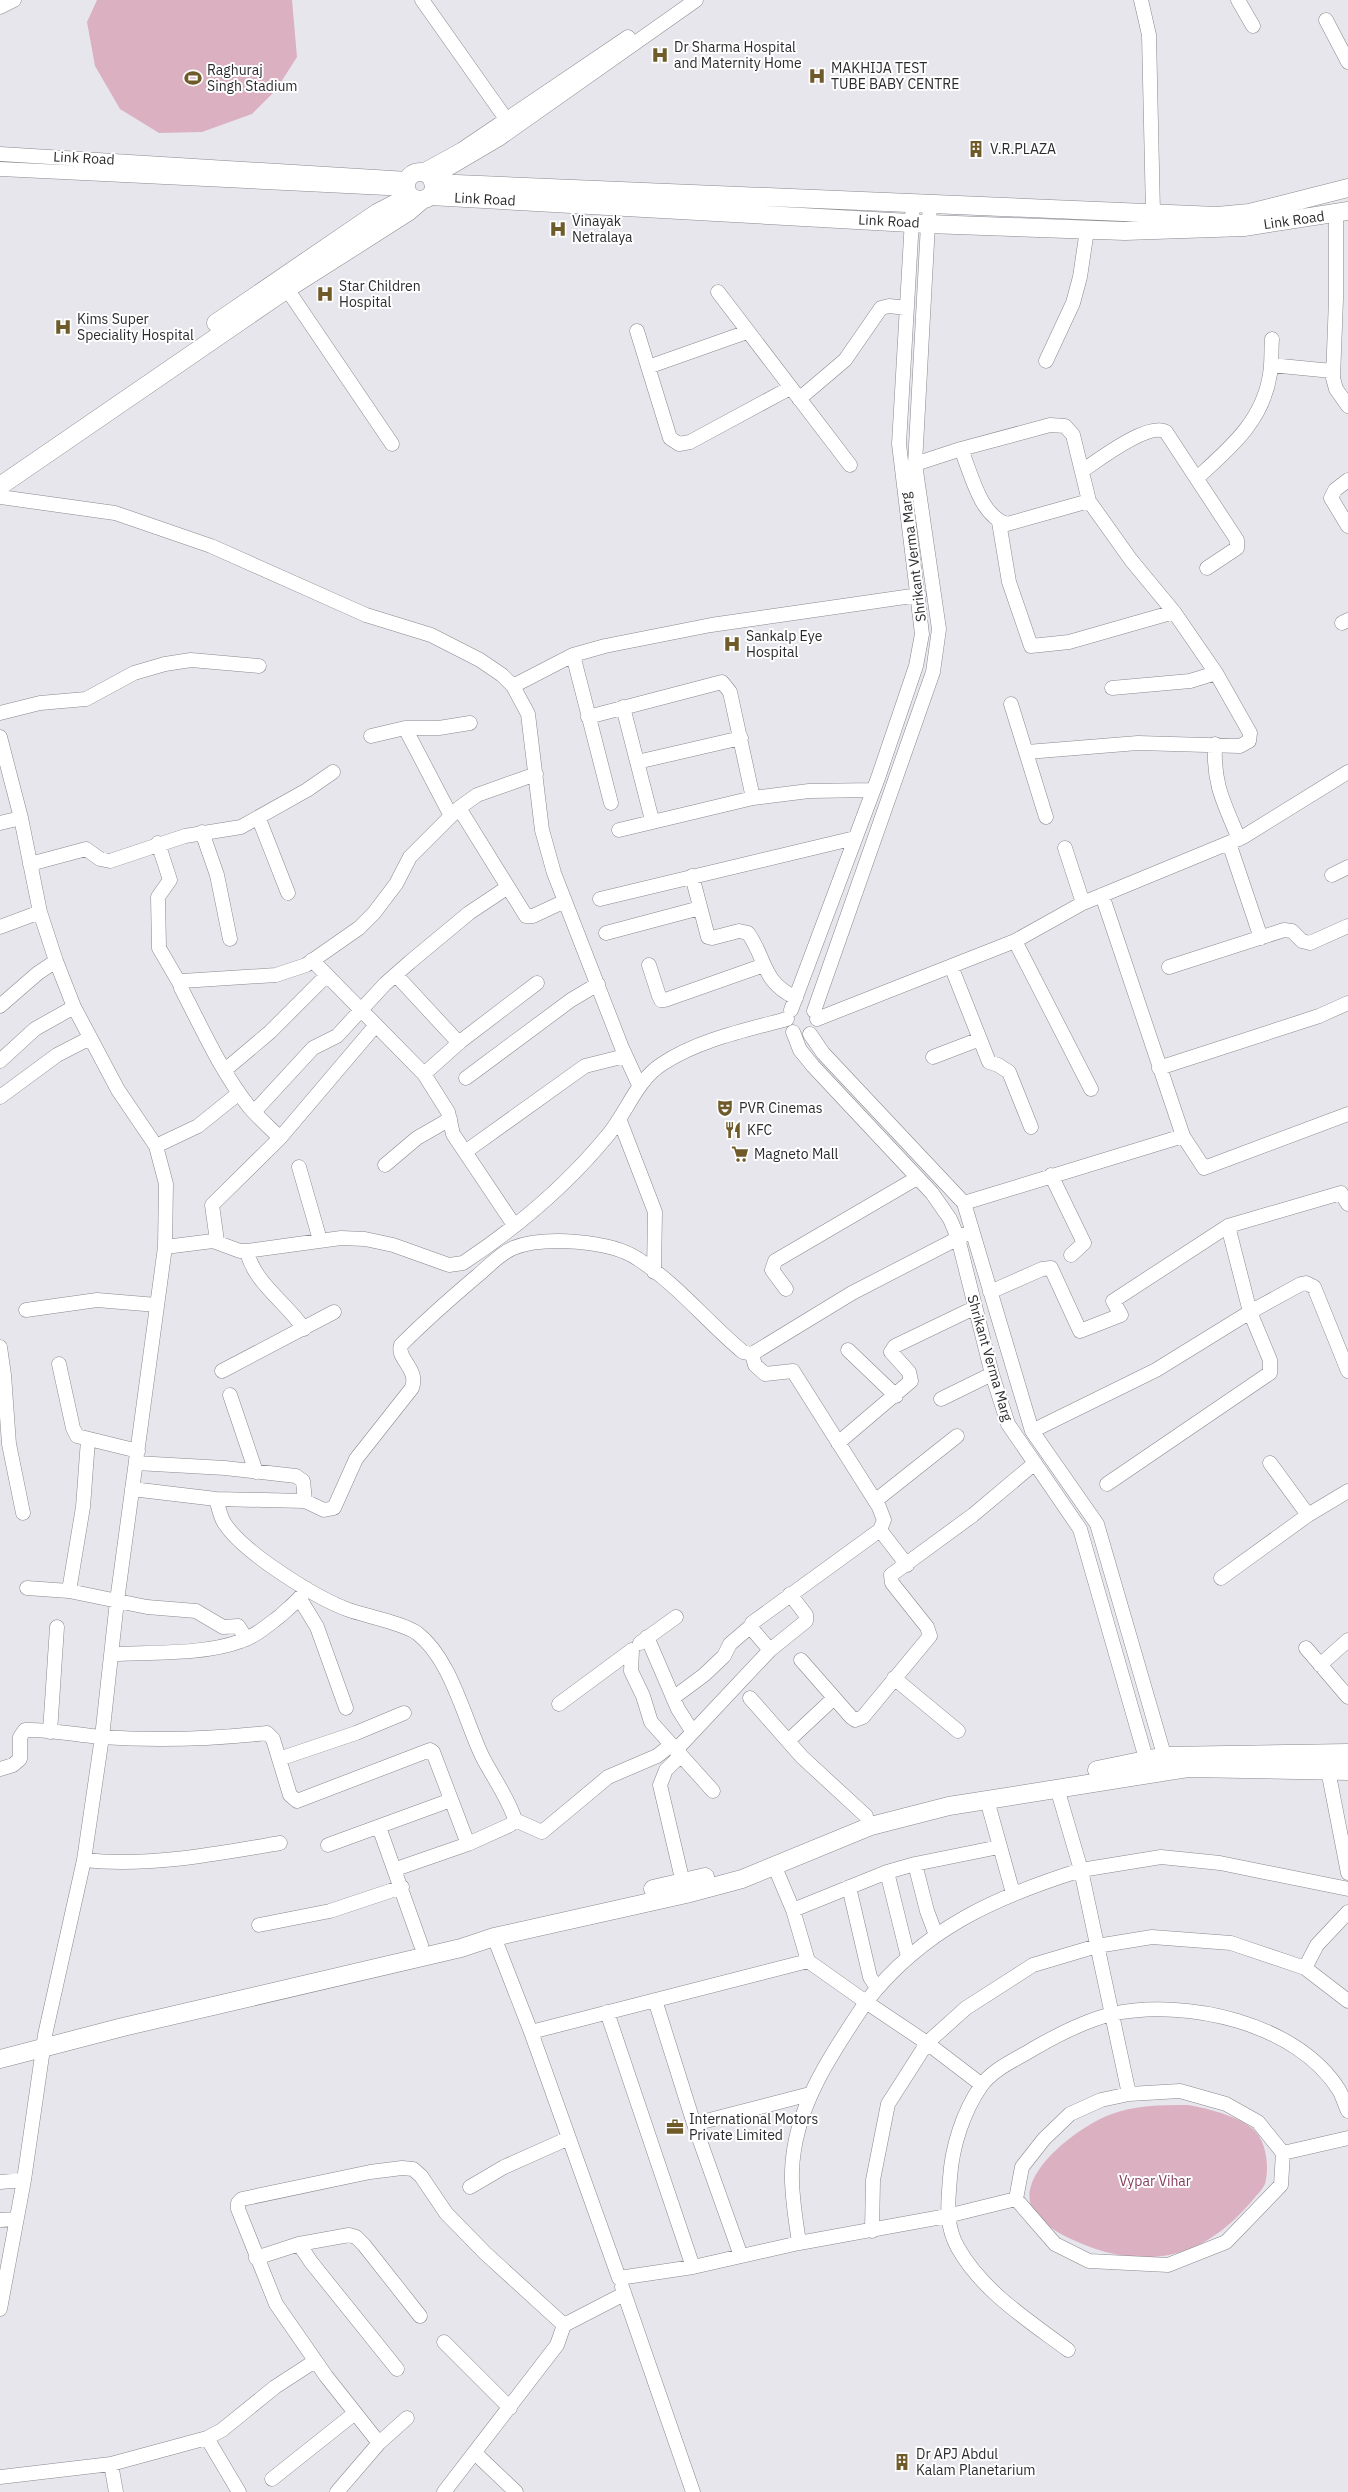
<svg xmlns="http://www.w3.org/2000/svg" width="1348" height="2492" viewBox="0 0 1348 2492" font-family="'IBM Plex Sans',sans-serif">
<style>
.green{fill:#dbb1c1}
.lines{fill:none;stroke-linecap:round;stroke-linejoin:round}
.minor-casing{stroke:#89898f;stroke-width:15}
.major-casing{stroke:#89898f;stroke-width:19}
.minor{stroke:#fff;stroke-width:14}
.major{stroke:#fff;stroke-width:18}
.labels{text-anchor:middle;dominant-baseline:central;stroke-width:4;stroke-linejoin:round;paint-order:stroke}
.poi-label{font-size:14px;fill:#2b2b2e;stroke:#fff;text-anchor:start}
.street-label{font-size:14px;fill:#2b2b2e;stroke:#fff}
.park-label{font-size:14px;fill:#833b5c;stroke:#fff}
</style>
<rect width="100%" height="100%" fill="#e7e6ed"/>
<!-- green -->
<path class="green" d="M97,0H292L297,57L276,90L252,114L202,132L159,133L120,109L95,66L87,22Z
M1188,2105C1207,2108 1248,2118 1259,2136C1267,2149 1269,2169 1265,2184C1263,2188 1259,2193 1256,2196C1236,2221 1209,2245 1177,2253C1152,2260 1124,2258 1099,2250C1080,2244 1038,2227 1031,2206C1019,2170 1081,2126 1109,2115C1134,2105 1161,2105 1188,2105Z"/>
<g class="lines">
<!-- minor casing -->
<g class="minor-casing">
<path id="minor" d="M422,0L506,119
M1141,0L1149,35L1153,213
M1238,0L1253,26
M0,7L14,0
M1326,20L1348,62
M0,154L408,179
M0,169L407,189
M419,173L461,150L628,37
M431,179L499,139L696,0
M1336,214V299L1333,378L1336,389L1348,406
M287,289L392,444
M718,292L850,465
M637,331L670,438L679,444L690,442L790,388
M1046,361L1073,303L1080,277L1087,230
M1271,365L1332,371
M648,367L747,332
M799,399L845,360L881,308L889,306L907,308
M961,449C971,473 980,516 1007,524L1089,501
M915,464L961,449L1050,425L1065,426L1073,435L1089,501L1131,560L1174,612L1216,673L1250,733L1249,741L1240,746L1138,743L1027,752
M1082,471C1097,461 1149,421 1166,432L1237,540V548L1207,568
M1197,478C1230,448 1263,421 1270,374C1272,363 1271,351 1272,339
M1348,480L1335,490L1331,498L1348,526
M0,497L115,513L211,546L366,615L431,635L480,660L502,675L513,686L528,714L542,830L554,873L622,1048L639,1085
M999,522L1009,582L1031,646L1069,642L1174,612
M1342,623L1348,620
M573,655L611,803
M513,686L573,655L605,646L711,625L919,595
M1112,688L1190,681L1216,673
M1011,704L1046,817
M623,707L652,820
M0,713L40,703L86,699L134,673L165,664L191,660L259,666
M588,717L722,682L730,692L753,798
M405,728H439L470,723
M371,736L405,728L451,816
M0,737L21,818L40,912L56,961L74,1007L118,1090L156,1146L166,1184L165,1247L117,1601L102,1737L84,1860L45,2035L24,2180L0,2309
M1215,744C1213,785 1224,803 1239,839
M637,762L741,738
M459,808L526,916H533L565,901
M259,819L288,893
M0,823L21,818
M619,830L753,798L809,791L873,790
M202,832L217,875L230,939
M158,843L170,880L158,897L159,948L180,984
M1229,843L1261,938
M1065,848L1083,903
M30,864L86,849L100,859L110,861L185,836L241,827L307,790L333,772
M1332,875L1348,867
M692,876L708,937L712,938L739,931L748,933C767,960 761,981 796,998
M1102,895L1183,1136
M600,899L855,838
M0,927L40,912
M606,933L700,908
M1015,941L1091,1089
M312,960L424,1074L448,1112L453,1134L514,1225
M649,965L659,996L661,1000H665L764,965
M951,966L989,1062L998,1065L1009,1072L1031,1127
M1169,967L1284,930L1292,931L1302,941L1310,943L1348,926
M396,975L459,1043
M0,1006L38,973L56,961
M791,1010L878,778L916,666L922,634L899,444L913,202
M814,1011L933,672L939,629L915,464L928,224L931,203
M817,1019L1015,941L1083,903L1243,837L1348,772
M793,1032L800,1050L813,1066L932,1193L950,1219L958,1238L992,1374L1008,1424L1080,1529L1149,1769
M810,1034L823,1053L964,1203L1032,1431L1097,1524L1167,1765
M933,1057L980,1039
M0,1061L35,1029L74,1007
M1159,1068L1319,1016L1348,1003
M225,1070L270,1032L327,975
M424,1074L461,1041L537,983
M466,1078L571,1000L598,984
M0,1097L57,1055L90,1038
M254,1112L313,1048L337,1036L385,984L410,962L469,913L508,887
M620,1121L655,1212L654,1272
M280,1138C270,1128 259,1118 250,1108C221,1072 202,1028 181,988L182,981L276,975L306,965L359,928L374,913L396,884L410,857L459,808L477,795L536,774
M156,1146L198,1126L239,1093
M465,1152L585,1066L625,1056
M385,1165L417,1138L450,1119
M299,1167L320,1240
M1051,1175L1084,1243L1071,1255
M964,1203L1183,1136L1204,1168L1348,1114
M217,1241L212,1205L280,1138L376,1025
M165,1247L213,1241L240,1251H247L341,1238L365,1239L393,1245L449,1265L463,1263C516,1228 567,1185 608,1135C627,1112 636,1081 662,1064C698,1040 746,1030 787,1019
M247,1251C253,1282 287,1303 304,1329
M786,1289L772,1270L775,1261L917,1178
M990,1292L1042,1269L1051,1268L1080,1331L1121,1315L1113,1301L1228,1226L1341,1193L1348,1204
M26,1310L97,1300L157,1305
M0,1347L4,1375L9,1444L23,1513
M848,1350L896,1396
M752,1354L755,1365L765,1374L793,1371L879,1507L884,1520L880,1530L752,1623V1629L770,1650
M59,1364L73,1428L77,1436L138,1451
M222,1371L334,1312
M230,1395L256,1472
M941,1399L992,1374
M1032,1431L1156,1370L1250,1312L1228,1226
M838,1443L911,1381L909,1372L891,1352L895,1346L974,1308
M136,1463L225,1468L296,1476L303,1481L305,1501
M1270,1463L1308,1515
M1107,1484L1270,1373V1360L1250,1312L1301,1284L1306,1283L1314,1287L1348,1371
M132,1489L216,1499L305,1501L324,1510L334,1508L356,1459L412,1388C419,1368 396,1359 401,1345C425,1321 451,1298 477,1276C488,1267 499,1254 513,1248C544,1236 610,1240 638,1259C677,1284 707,1322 743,1352L752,1354L852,1293L972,1231
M216,1499C219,1508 220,1517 225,1524C244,1553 316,1598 349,1610C366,1616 403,1623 417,1633C451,1659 464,1718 482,1756C492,1776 509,1799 515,1820L510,1825L468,1844L396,1869
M875,1501L957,1436
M880,1530L907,1565
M1221,1578L1308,1515L1348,1491
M27,1588L69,1591L147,1607L196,1611L223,1627L238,1626L246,1638
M69,1591L83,1507L88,1440
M300,1599L317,1627L346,1708
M647,1637L678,1709L692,1731
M640,1643L676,1617
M1306,1648L1348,1697
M112,1654C151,1652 204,1655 241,1641C256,1636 268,1625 280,1616C290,1607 299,1600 307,1589
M801,1660L851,1717L855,1720L863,1717L930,1636L927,1627L892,1583L891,1575L973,1515L1035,1463
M1320,1665L1348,1640
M894,1678L958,1731
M673,1698L704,1675L724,1656L730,1644L751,1626
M750,1698L802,1757L866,1816
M559,1704L632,1650L631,1671L643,1696L651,1722L713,1791
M50,1732L57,1627
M788,1741L834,1698
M676,1750L770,1650L806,1621V1615L790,1594
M681,1755L666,1770L660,1785L683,1883
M279,1759L356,1733L404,1713
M0,1769L13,1765L20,1759V1737L25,1730C50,1729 76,1735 101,1737C156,1741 212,1739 267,1733L273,1739L290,1795L297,1801L430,1750L433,1752L468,1844
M1328,1770L1348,1873
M987,1800L1013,1893
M515,1820L542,1832L608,1777L657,1756L671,1745
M379,1827L421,1945
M328,1845L451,1800
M84,1860C149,1867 216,1854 280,1843
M915,1864L927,1911L936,1935
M887,1872L908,1957
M849,1887L870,1977L877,1988
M793,1910L887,1872L915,1864L999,1847
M259,1925L330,1911L402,1887
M494,1937L531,2032L808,1961L793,1910L774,1865
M1305,1968L1317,1945L1348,1912
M655,2000L694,2124L741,2256
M607,2012L693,2267
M531,2032L619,2278L693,2267L799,2243L947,2216L1016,2199L1022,2167L1044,2139L1070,2114L1101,2100L1129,2094L1180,2091L1226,2104L1258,2122L1283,2153L1281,2185L1226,2242L1168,2265L1089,2261L1055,2244L1016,2199
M982,2085L927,2043L866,2002C923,1929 995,1897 1081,1870L1057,1788
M1129,2094L1081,1870L1161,1857L1220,1863L1348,1889
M694,2124L810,2094
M1283,2153L1348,2138
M0,2182L24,2180
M470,2187L504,2167L569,2138
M0,2220L15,2219
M872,2231L873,2180L888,2104L927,2043L966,2008L1033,1965L1097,1946L1152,1937L1231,1943L1305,1968L1348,2001
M799,2243C796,2220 791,2195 792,2171C794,2107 832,2053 866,2002L808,1961
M299,2244L311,2262L397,2369
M256,2258L299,2244L349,2235L356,2237L364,2245L420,2316
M622,2287L693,2492
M444,2342L510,2408
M1068,2350C1028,2320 983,2292 958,2248C945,2225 948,2203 950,2178C952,2147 963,2112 981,2086C993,2069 1015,2060 1033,2049C1057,2035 1084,2021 1112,2014C1186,1998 1297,2023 1339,2090C1343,2097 1345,2105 1348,2111
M207,2438L239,2492
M379,2443L326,2376L276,2304L238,2209V2203L242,2199L370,2172L402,2168L413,2169L421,2176L446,2213L485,2253L564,2325L624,2294
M475,2453L516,2492
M111,2464L116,2492
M0,2477L111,2464L207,2438L222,2430L275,2387L315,2361
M272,2479L355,2413
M337,2492L379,2443L407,2418
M444,2492L557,2345L564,2325"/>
</g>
<!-- major casing -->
<g class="major-casing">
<path id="major" d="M406 186a14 14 0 1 1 28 0a14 14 0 1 1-28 0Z
M433,183L1217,216L1249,213L1348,188
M430,196L928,224L1125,231L1244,227L1348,211
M216,323L377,213L410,196
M0,486L287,289L408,212L422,200
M1097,1770L1165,1756L1348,1753
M653,1889L705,1877
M0,2059L123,2027L461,1948L494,1937L686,1894L742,1879L871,1826L949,1806L1188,1768L1348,1771"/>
</g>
<!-- minor -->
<use href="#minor" class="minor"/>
<!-- major -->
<use href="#major" class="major"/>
</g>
<!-- icons -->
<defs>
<g id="hospital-bare" transform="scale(1.35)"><path d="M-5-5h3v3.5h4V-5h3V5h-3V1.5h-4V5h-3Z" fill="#6f5b2a" stroke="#fff" stroke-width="2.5" paint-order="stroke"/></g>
<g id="stadium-bare" transform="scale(1.35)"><path d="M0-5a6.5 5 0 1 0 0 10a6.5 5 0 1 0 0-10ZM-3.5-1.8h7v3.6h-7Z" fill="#6f5b2a" stroke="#fff" stroke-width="2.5" paint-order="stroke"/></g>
<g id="building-bare" transform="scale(1.35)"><path d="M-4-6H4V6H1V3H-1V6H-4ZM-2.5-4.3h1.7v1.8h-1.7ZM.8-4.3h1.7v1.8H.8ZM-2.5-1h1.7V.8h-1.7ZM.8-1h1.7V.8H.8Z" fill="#6f5b2a" stroke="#fff" stroke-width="2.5" paint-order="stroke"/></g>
<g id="theatre-bare" transform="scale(1.35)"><path d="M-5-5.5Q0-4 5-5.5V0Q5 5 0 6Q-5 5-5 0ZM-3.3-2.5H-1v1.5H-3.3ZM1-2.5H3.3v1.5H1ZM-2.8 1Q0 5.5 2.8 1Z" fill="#6f5b2a" stroke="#fff" stroke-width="2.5" paint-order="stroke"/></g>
<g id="restaurant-bare" transform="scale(1.35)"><path d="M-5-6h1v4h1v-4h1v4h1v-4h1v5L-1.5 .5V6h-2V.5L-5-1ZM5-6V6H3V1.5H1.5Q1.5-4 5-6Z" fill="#6f5b2a" stroke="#fff" stroke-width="2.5" paint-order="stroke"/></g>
<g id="supermarket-bare" transform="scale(1.35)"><path d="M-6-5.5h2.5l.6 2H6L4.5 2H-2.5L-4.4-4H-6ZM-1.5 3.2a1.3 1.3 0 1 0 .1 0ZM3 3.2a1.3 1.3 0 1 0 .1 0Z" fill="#6f5b2a" stroke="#fff" stroke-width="2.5" paint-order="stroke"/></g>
<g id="office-bare" transform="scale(1.35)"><path d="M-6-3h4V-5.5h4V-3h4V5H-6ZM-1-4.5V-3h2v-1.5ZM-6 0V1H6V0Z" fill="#6f5b2a" stroke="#fff" stroke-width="2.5" paint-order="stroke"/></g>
</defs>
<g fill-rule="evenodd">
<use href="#hospital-bare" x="660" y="55"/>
<use href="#hospital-bare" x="817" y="76"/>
<use href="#stadium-bare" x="193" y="78"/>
<use href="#building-bare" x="976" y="149"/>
<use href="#hospital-bare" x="558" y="229"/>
<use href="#hospital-bare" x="325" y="294"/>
<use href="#hospital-bare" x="63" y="327"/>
<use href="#hospital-bare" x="732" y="644"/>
<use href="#theatre-bare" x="725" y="1108"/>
<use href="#restaurant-bare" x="733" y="1130"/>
<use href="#supermarket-bare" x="740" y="1154"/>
<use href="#office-bare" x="675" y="2127"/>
<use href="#building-bare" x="902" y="2462"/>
</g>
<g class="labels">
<!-- poi labels -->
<g class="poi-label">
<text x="674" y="47">Dr Sharma Hospital<tspan x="674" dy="16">and Maternity Home</tspan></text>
<text x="831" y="68">MAKHIJA TEST<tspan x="831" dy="16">TUBE BABY CENTRE</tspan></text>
<text x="207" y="70">Raghuraj<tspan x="207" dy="16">Singh Stadium</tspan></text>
<text x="990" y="149">V.R.PLAZA</text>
<text x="572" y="221">Vinayak<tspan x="572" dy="16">Netralaya</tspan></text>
<text x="339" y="286">Star Children<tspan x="339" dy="16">Hospital</tspan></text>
<text x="77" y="319">Kims Super<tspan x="77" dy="16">Speciality Hospital</tspan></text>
<text x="746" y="636">Sankalp Eye<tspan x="746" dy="16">Hospital</tspan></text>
<text x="739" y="1108">PVR Cinemas</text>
<text x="747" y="1130">KFC</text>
<text x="754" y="1154">Magneto Mall</text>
<text x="689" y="2119">International Motors<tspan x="689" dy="16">Private Limited</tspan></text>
<text x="916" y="2454">Dr APJ Abdul<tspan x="916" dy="16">Kalam Planetarium</tspan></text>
</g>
<!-- street labels -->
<g class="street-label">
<text transform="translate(84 158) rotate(3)">Link Road</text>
<text transform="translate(485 199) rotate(3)">Link Road</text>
<text transform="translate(1294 220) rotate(-8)">Link Road</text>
<text transform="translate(889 221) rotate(3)">Link Road</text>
<text transform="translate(913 557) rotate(-97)">Shrikant Verma Marg</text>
<text transform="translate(990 1358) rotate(74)">Shrikant Verma Marg</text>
</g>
<!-- park labels -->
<g class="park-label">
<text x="1155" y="2181">Vypar Vihar</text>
</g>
</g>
</svg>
